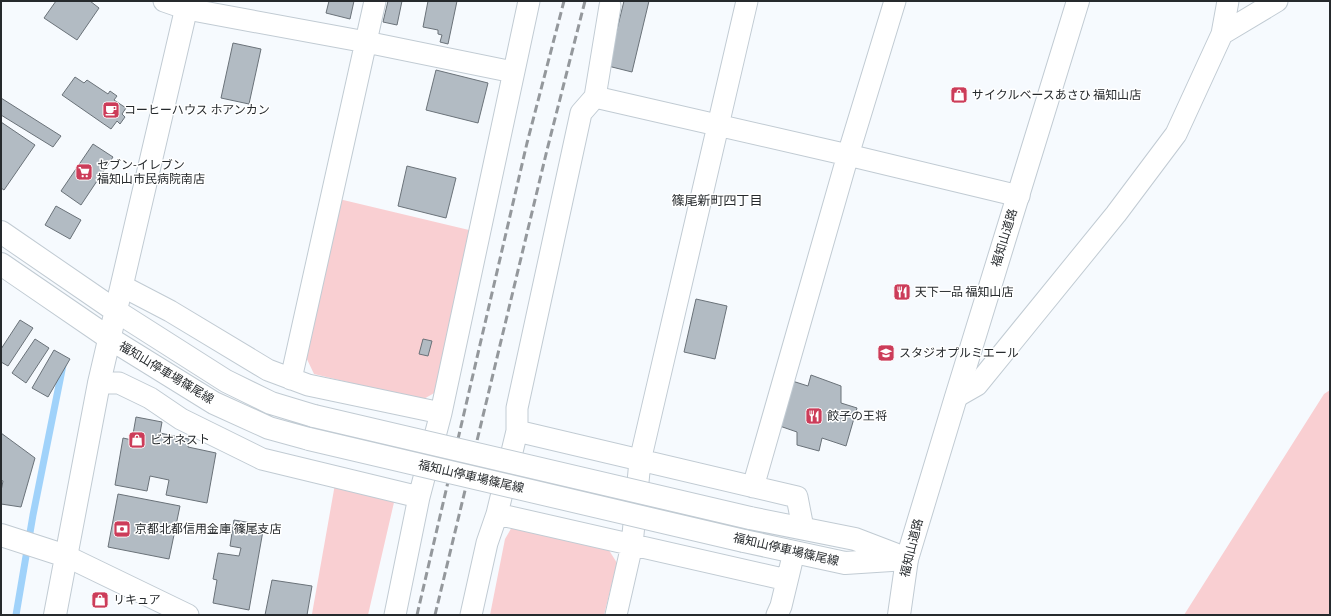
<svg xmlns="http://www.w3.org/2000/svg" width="1331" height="616" viewBox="0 0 1331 616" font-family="'Source Sans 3','Noto Sans JP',sans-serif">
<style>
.green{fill:#f9cfd2}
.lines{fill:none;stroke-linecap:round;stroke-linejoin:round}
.stream{stroke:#a0d2fa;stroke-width:7}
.building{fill:#b2bbc3;stroke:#6a7279}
.street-casing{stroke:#c1cbd3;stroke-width:23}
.secondary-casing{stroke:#c1cbd3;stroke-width:24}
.highway-casing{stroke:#c1cbd3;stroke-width:24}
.street{stroke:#fff;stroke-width:21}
.secondary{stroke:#fff;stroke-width:22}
.highway{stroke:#fff;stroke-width:22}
.rail{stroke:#94989c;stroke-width:3;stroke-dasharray:8 4;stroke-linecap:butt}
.secondary-bridge-casing{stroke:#c1cbd3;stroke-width:24;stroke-linecap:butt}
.secondary-bridge{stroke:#fff;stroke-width:22}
.labels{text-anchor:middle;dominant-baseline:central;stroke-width:3;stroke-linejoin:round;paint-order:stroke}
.poi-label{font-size:12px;fill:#262a2d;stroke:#fff;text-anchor:start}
.street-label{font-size:12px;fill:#262a2d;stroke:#fff}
.neighbourhood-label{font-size:13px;fill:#262a2d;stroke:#fff}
</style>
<rect width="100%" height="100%" fill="#f6fafe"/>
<!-- green -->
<path class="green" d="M339,199L469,230L436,392L422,400L314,374L305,355Z
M1330,390V615H1184L1324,394Z
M335,484L395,498L368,615L312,614Z
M512,527L607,547L617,563L604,615H490L505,539Z"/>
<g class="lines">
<!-- stream -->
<path class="stream" d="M16,615L33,515L63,365"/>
</g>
<!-- building -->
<path class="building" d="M56,1H90L99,8L77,40L44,18Z
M329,1H354L350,19L326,13Z
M388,1H402L397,25L383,22Z
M428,1H457L448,44L440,42L442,35L438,34V30L423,27Z
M624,1H649L632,72L608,66Z
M233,43L261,49L249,104L221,98Z
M436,70L488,83L478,123L426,110Z
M75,77L84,83L87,80L108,94L110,91L117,96L114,100L126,108L122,114L125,117L120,124L117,121L111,129L62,95Z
M1,98L61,136L53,147L1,115Z
M1,122L35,145L4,190L1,188Z
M93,144L113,157L81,205L61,191Z
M407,166L456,178L446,218L398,206Z
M56,206L81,220L70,239L45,225Z
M696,299L727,306L715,359L684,352Z
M20,320L33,328L8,366L1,362V349Z
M35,339L49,348L26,383L12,373Z
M423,339L432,341L428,356L419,354Z
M54,350L70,359L48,397L32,388Z
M811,375L841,386V403L857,408L846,446L822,438L819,451L797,445V432L771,423L786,379L808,386Z
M136,417L162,422L160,433L189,439L188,447L216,453L207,503L166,495L169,480L150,476L147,491L115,485L123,438L132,440Z
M1,433L35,458L21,507L1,504V491L3,481L1,480Z
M118,494L180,506L169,559L108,547Z
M234,520L264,525L249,610L213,603L217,580L213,579L218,553L239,556L241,548L230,546Z
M272,580L312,586L307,615H265Z"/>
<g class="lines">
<!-- street casing -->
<g class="street-casing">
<path id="street" d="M164,1L187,9L366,42L513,72
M1222,34L1277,1
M595,97L610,6
M122,286L170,311L268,370L308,385L441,413
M291,379L375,1
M99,383H119L150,398L181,419L262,459L419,497
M956,397L977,385L1116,214L1176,134L1222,34L1228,1
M517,431L797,497L803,528
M753,487L848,155L895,1
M497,514L787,580
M66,556L188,615
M395,615L419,497L441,413L529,1
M471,615L487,543L497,514L517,431V408L581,113L595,97L848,155L1019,196
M616,615L632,545L640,461L747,1
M777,615L781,606L794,552"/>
</g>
<!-- secondary casing -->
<g class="secondary-casing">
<path id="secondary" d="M1,232L116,311L226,381L271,403L314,416
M1,264L109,338L214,403L269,428L309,439
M750,518L855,539L902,557
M1,535L66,556
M744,541L845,563L907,559
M55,615L99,383L188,1"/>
</g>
<!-- highway casing -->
<g class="highway-casing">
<path id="highway" d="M899,615L907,559L956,397L1078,1"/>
</g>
<!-- street -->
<use href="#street" class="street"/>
<!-- secondary -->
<use href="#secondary" class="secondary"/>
<!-- highway -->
<use href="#highway" class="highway"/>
<!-- rail -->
<path class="rail" d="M417,615L527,143L564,1
M435,615L547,150L585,1"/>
<!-- secondary-bridge casing -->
<g class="secondary-bridge-casing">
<path id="secondary-bridge" d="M314,416L750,518
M309,439L744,541"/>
</g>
<!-- secondary-bridge -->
<use href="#secondary-bridge" class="secondary-bridge"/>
</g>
<!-- icons -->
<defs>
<g id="shop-square" transform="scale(0.9)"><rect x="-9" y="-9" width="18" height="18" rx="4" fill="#cc3c59" stroke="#fff"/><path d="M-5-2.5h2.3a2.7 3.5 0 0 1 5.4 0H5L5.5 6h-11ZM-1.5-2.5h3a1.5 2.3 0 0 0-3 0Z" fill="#fff"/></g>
<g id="cafe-square" transform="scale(0.9)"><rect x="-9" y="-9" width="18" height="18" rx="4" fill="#cc3c59" stroke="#fff"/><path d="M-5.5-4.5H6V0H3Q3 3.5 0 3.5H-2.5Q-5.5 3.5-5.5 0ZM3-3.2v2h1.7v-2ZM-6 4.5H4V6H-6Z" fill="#fff"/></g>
<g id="supermarket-square" transform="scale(0.9)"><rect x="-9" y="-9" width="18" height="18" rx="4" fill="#cc3c59" stroke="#fff"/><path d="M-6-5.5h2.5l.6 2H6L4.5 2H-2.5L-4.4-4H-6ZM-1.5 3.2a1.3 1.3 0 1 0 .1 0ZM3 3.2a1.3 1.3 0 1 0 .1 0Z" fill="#fff"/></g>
<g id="restaurant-square" transform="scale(0.9)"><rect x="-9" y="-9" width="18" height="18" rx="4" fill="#cc3c59" stroke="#fff"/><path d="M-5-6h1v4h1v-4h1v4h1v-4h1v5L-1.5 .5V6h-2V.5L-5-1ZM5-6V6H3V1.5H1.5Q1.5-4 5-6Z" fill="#fff"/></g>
<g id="school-square" transform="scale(0.9)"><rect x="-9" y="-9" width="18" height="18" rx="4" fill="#cc3c59" stroke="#fff"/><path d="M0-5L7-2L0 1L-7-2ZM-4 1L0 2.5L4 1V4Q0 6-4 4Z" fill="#fff"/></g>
<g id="bank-square" transform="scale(0.9)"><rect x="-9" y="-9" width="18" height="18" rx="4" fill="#cc3c59" stroke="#fff"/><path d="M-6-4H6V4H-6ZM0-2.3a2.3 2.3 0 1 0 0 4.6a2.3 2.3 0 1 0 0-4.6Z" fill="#fff"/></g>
</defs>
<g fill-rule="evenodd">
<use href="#shop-square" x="959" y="95"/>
<use href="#cafe-square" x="111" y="110"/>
<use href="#supermarket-square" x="84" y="172"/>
<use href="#restaurant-square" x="902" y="292"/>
<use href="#school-square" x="886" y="353"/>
<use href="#restaurant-square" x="814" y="416"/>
<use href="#shop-square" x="137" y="440"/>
<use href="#bank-square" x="122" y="529"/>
<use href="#shop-square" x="100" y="600"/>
</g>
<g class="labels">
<!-- poi labels -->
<g class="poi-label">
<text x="972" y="95">サイクルベースあさひ 福知山店</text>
<text x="124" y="110">コーヒーハウス ホアンカン</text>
<text x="97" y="165">セブン-イレブン<tspan x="97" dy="14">福知山市民病院南店</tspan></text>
<text x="915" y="292">天下一品 福知山店</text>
<text x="899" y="353">スタジオプルミエール</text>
<text x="827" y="416">餃子の王将</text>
<text x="150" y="440">ビオネスト</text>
<text x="135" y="529">京都北都信用金庫 篠尾支店</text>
<text x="113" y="600">リキュア</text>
</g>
<!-- street labels -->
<g class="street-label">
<text transform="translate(1005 238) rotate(-73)">福知山道路</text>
<text transform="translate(166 373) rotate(31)">福知山停車場篠尾線</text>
<text transform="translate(471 477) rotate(13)">福知山停車場篠尾線</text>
<text transform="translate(912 548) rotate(-76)">福知山道路</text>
<text transform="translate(786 550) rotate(13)">福知山停車場篠尾線</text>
</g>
<!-- neighbourhood labels -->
<g class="neighbourhood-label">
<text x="717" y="201">篠尾新町四丁目</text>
</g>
</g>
<!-- border -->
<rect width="1331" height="616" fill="none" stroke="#262a2d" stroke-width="4"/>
</svg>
